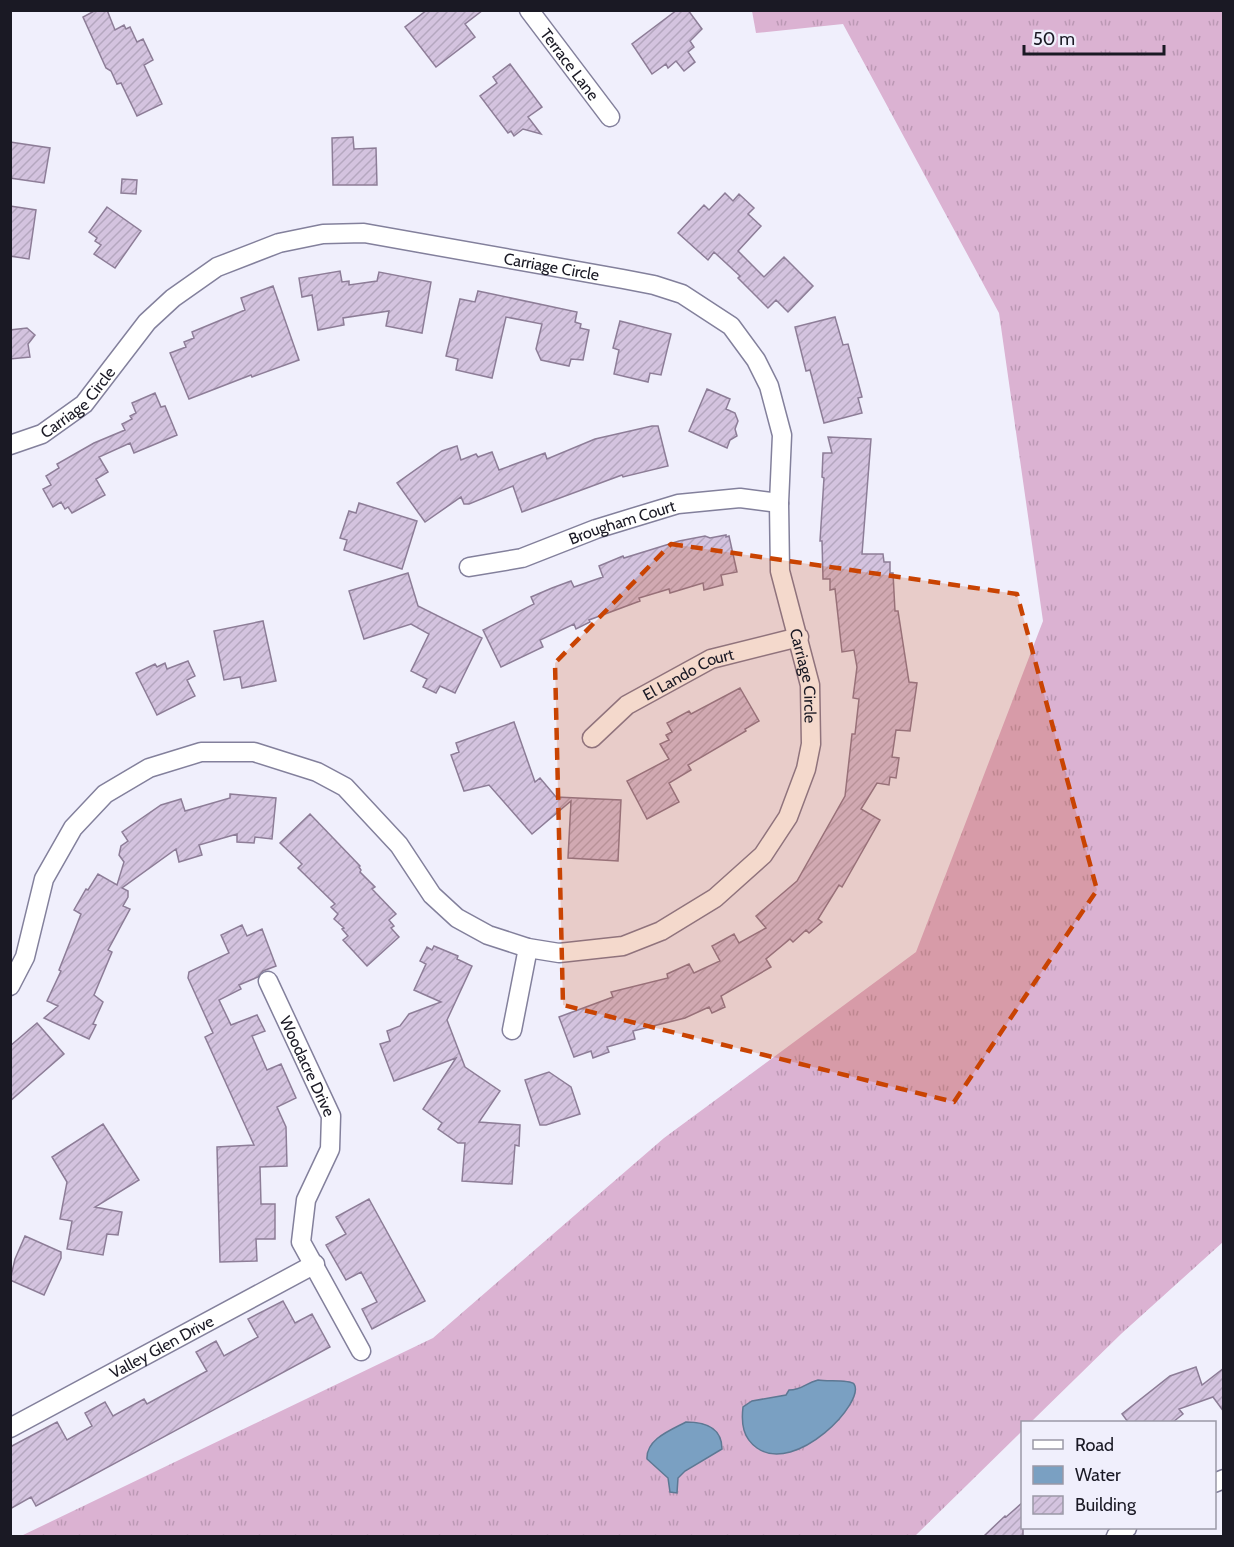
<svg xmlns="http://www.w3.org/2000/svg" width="1234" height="1547" viewBox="0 0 1234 1547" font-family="Cabin,sans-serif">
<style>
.grass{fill:url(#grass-tufts)}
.water{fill:#7aa0c2;stroke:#5d7893;stroke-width:1.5}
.building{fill:url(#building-hatch);stroke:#8d7d97;stroke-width:1.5}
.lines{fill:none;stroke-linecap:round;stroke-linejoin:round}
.minor-casing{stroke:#83809c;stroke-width:21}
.minor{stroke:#fff;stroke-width:18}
.marked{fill:#c94302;fill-opacity:0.2;stroke:#c94302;stroke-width:4.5;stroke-dasharray:12 8;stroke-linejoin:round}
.labels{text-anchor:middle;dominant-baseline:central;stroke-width:6;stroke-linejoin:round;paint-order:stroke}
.street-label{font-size:16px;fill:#1a1924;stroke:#f0effc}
</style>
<defs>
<pattern id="grass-tufts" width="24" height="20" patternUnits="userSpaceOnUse" patternTransform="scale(1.5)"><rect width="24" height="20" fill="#dbb2d2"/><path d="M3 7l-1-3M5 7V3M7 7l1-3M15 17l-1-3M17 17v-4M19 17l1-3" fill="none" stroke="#bb98b4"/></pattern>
<pattern id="building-hatch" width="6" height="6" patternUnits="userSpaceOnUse" patternTransform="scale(1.5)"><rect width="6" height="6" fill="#d4c3df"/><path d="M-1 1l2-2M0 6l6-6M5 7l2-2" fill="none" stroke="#b5a7bf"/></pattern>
</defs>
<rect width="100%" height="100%" fill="#f0effc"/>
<!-- grass -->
<path class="grass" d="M752,11H1223V1242L1121,1334L1031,1422H1022V1431L915,1536H21L433,1338L664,1138L916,952L1043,621L999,313L843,24L756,33Z"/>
<!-- water -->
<path class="water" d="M818,1380C826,1382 849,1379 854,1384C866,1402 796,1475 757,1448C743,1438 741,1424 743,1407L752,1401L786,1395L789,1390C803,1390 805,1383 818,1380Z
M686,1422C705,1422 722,1427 722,1449L685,1471L678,1478L677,1493L670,1492L668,1478L647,1459C646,1439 671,1430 686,1422Z"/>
<!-- building -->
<path class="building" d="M96,10H107L115,30L124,25L126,29L130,27L137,42L143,39L153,60L144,65L162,104L137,116L121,83L117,84L111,71L106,68L83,17Z
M427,10H483L465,24L475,37L436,67L405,27Z
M677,10H688L702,29L690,41L694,47L688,52L695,62L684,71L676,61L668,68L666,64L652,74L632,44Z
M510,64L542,107L528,117L541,134L523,129L514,136L511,131L508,133L480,96L497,83L493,77Z
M353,137L354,149L376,148L377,185H333L332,138Z
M10,142L50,148L44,183L10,178Z
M122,179L137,180L136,194L121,193Z
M725,193L733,201L739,194L754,208L748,214L761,226L738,251L764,277L784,257L813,286L788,312L776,300L768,308L738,278L740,276L714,252L708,260L678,233L704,205L709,210Z
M10,206L36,210L29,259L10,256Z
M107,207L141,231L115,268L94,254L101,245L95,241L97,238L89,232Z
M340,271L342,282L349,281V285L377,281L379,272L431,282L422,333L386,326L389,311L343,318L344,325L318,330L312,295L302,297L299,278Z
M273,286L299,360L252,377L251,375L189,399L170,353L186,347L184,342L194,338L192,332L245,310L241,298Z
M478,291L577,312L575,322L581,324L580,328L589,330L583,360L571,359L569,366L541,360L536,349L542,324L506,317L492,378L456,370L458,359L446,356L460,299L475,302Z
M835,317L843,345L848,344L862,397L858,398L862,413L824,423L810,370L806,371L795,327Z
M620,321L671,334L661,375L650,373L648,382L614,374L619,350L613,348Z
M27,328L35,335L28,344L30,357L10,359V330Z
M707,389L730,399L726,409L735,413L738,421L735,429L737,436L730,440L727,448L689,431Z
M155,393L161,407L165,406L177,435L134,453L130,443L99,457L108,472L96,479L105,495L72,513L68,507L65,509L61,502L53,507L43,489L51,485L46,476L59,468L57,464L94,443L125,430L122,424L132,419L130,416L136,413L132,403Z
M652,426H658L668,466L623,477L622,475L522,512L513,486L469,504H464L461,497L425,522L397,483L442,451L457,446L461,460L476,454L478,457L492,452L499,470L545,453L547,459L595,439Z
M828,437L871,439L862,554H883L884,562H890V573H893L895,611H898L909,682L917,683L910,731L896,730L892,757L899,758L896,778L890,777L889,785L877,783L861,809L880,820L842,887L839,885L818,919L822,922L809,933L806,930L793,942L790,939L766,959L771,967L721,996L725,1007L712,1013L709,1007L685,1018L633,1031L635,1039L607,1047L609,1052L593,1058L591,1051L574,1057L559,1017L613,997L611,992L668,978L667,974L689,964L694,973L720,961L712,946L734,934L739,943L766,928L756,916L797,881L845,796L852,734H855L859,699L853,698L857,667L854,650L842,652L835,589L830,590V579H823L822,541H820L824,478L822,477L823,453H832Z
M359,503L417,521L402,569L344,550L347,540L340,538L349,511L356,513Z
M726,535V537L729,536L737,572L721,575L723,585L704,590L703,583L670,593L669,589L639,598L640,601L589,620L590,622L576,629L574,624L540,640L543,647L501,667L483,630L534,604L531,597L552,588L571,581L574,587L603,577L599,566L623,556L624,558L679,541L705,536L710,538Z
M408,573L418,606L482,638L455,693L440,686L436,693L423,687L427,679L411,671L429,634L411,624L364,639L349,591Z
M263,621L276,681L242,688L240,677L224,680L214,631Z
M188,661L195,676L187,680L195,696L157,715L136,673L155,664L157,667L165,663L167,669Z
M740,688L759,721L745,729L746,731L688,765L691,770L669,783L679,802L647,819L627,781L669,759L660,744L669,740L666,735L672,732L667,723L689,711L691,714Z
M514,722L535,782L540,778L556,797L621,800L618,861L568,858L571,801L532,834L489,785L464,791L451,755L459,752L456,743Z
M230,794L276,798L272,839L255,837L254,843L237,842V834L199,845L202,855L179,862L176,849L122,888L128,891V897L123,906L130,909L108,950L112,952L94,995L103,1002L93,1024L96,1025L89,1039L44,1018L58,1006L47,1001L61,971L59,970L81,914L74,910L86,889L88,890L98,874L117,885L124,862L119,855L121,846L128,841L122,832L161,805L181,799L185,811L230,798Z
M310,814L360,866L359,867L361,870L360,872L375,887L372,889L396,914L389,920L394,926L391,928L399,937L367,966L343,940L348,936L342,929L344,928L334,919L338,914L331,907L335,904L298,868L302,864L280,843Z
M242,925L247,936L262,929L276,966L263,971L258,977L239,985L241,989L219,1000L231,1025L257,1015L265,1031L252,1036L267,1070L281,1064L296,1098L277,1107L286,1127L287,1166L260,1167L261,1204H275V1239H256L257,1261L220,1262L217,1147L254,1145L205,1037L213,1033L188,978L189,972L229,953L221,935Z
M434,946L458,956L457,959L472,966L447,1020L465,1067L500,1091L479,1122L520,1125L519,1146L515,1145L512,1184L462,1181L465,1143H458L438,1129L442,1123L423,1109L456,1058L394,1081L380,1044L390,1041L387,1031L400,1026L409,1014L441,1002L414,990L426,964L420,961L427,947L432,950Z
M37,1023L64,1054L10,1101V1046Z
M549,1072L571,1087L580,1114L546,1125H540L525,1080Z
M103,1124L139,1180L95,1207L122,1212L118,1235L107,1234L103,1255L67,1249L72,1221L60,1219L67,1182L52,1157Z
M369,1199L425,1301L372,1329L362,1309L377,1302L361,1272L346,1280L326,1245L346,1234L336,1217Z
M25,1236L61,1252V1258L44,1295L10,1280L15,1259Z
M283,1301L295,1323L312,1314L330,1347L36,1506L31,1497L10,1509V1447L57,1422L67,1440L92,1426L85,1413L105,1402L113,1416L144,1399L147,1404L207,1371L196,1352L216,1341L224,1356L258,1337L248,1319Z
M1196,1367L1202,1385L1224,1368V1412L1213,1397L1179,1409L1183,1414L1173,1422H1128L1122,1414L1170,1376Z
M1023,1502V1536H984L1005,1516L1006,1517Z"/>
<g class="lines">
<!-- minor casing -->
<g class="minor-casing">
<g id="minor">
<path id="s1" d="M529,10L610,117"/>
<path id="s2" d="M10,445L42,434L84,404L147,322L173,298L217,267L279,243L323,234L364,233L623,279L654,285L682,294L731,326L756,360L769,386L782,435L779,503L780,571L810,685L811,744L806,769L788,817L763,855L715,898L661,931L623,946L559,953L528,948L488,935L457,918L432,895L399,845L345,787L317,772L254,752H201L149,768L105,794L73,828L44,879L25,957L10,986"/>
<path id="s3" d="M469,567L522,558L596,529L678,504L740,498L779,503"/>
<path id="s4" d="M592,738L627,705L711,659L799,637"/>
<path id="s5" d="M268,981L331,1116L330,1149L306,1200L301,1242L361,1351"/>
<path d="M512,1030L528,948"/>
<path id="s6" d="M10,1428L315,1264"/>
<path d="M1214,1483L1224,1479"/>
<path d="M1116,1536L1127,1528"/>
</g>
</g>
<!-- minor -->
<use href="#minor" class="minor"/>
</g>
<!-- marked area -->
<path class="marked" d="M671,544L1017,594L1097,890L954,1102L563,1005L555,663Z"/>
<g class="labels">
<!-- street labels -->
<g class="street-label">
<text stroke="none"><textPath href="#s1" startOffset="68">Terrace Lane</textPath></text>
<text stroke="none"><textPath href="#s2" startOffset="621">Carriage Circle</textPath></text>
<text stroke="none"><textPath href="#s2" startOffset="82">Carriage Circle</textPath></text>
<text stroke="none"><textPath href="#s3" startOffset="160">Brougham Court</textPath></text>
<text stroke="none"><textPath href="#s4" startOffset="117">El Lando Court</textPath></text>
<text stroke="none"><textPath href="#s2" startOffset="1179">Carriage Circle</textPath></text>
<text stroke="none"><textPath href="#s5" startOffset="94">Woodacre Drive</textPath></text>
<text stroke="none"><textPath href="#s6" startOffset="172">Valley Glen Drive</textPath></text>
</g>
</g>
<!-- border -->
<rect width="1234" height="1547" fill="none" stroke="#1a1924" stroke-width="24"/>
<!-- legend -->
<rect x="1021" y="1421" width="195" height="108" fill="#f0effc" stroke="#9a99a6" stroke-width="1.5"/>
<rect x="1033" y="1440" width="30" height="9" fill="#ffffff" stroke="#9a99a6" stroke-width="1.5"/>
<text x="1075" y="1451" font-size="18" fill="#1a1924">Road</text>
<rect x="1033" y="1466" width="30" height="18" fill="#7aa0c2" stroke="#9a99a6" stroke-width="1.5"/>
<text x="1075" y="1481" font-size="18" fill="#1a1924">Water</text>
<rect x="1033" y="1496" width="30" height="18" fill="url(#building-hatch)" stroke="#9a99a6" stroke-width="1.5"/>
<text x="1075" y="1511" font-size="18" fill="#1a1924">Building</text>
<!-- scale -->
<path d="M1024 45v9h140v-9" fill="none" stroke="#1a1924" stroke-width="3"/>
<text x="1033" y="45" font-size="18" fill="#1a1924" stroke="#f0effc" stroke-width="4.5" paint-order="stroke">50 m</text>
</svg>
